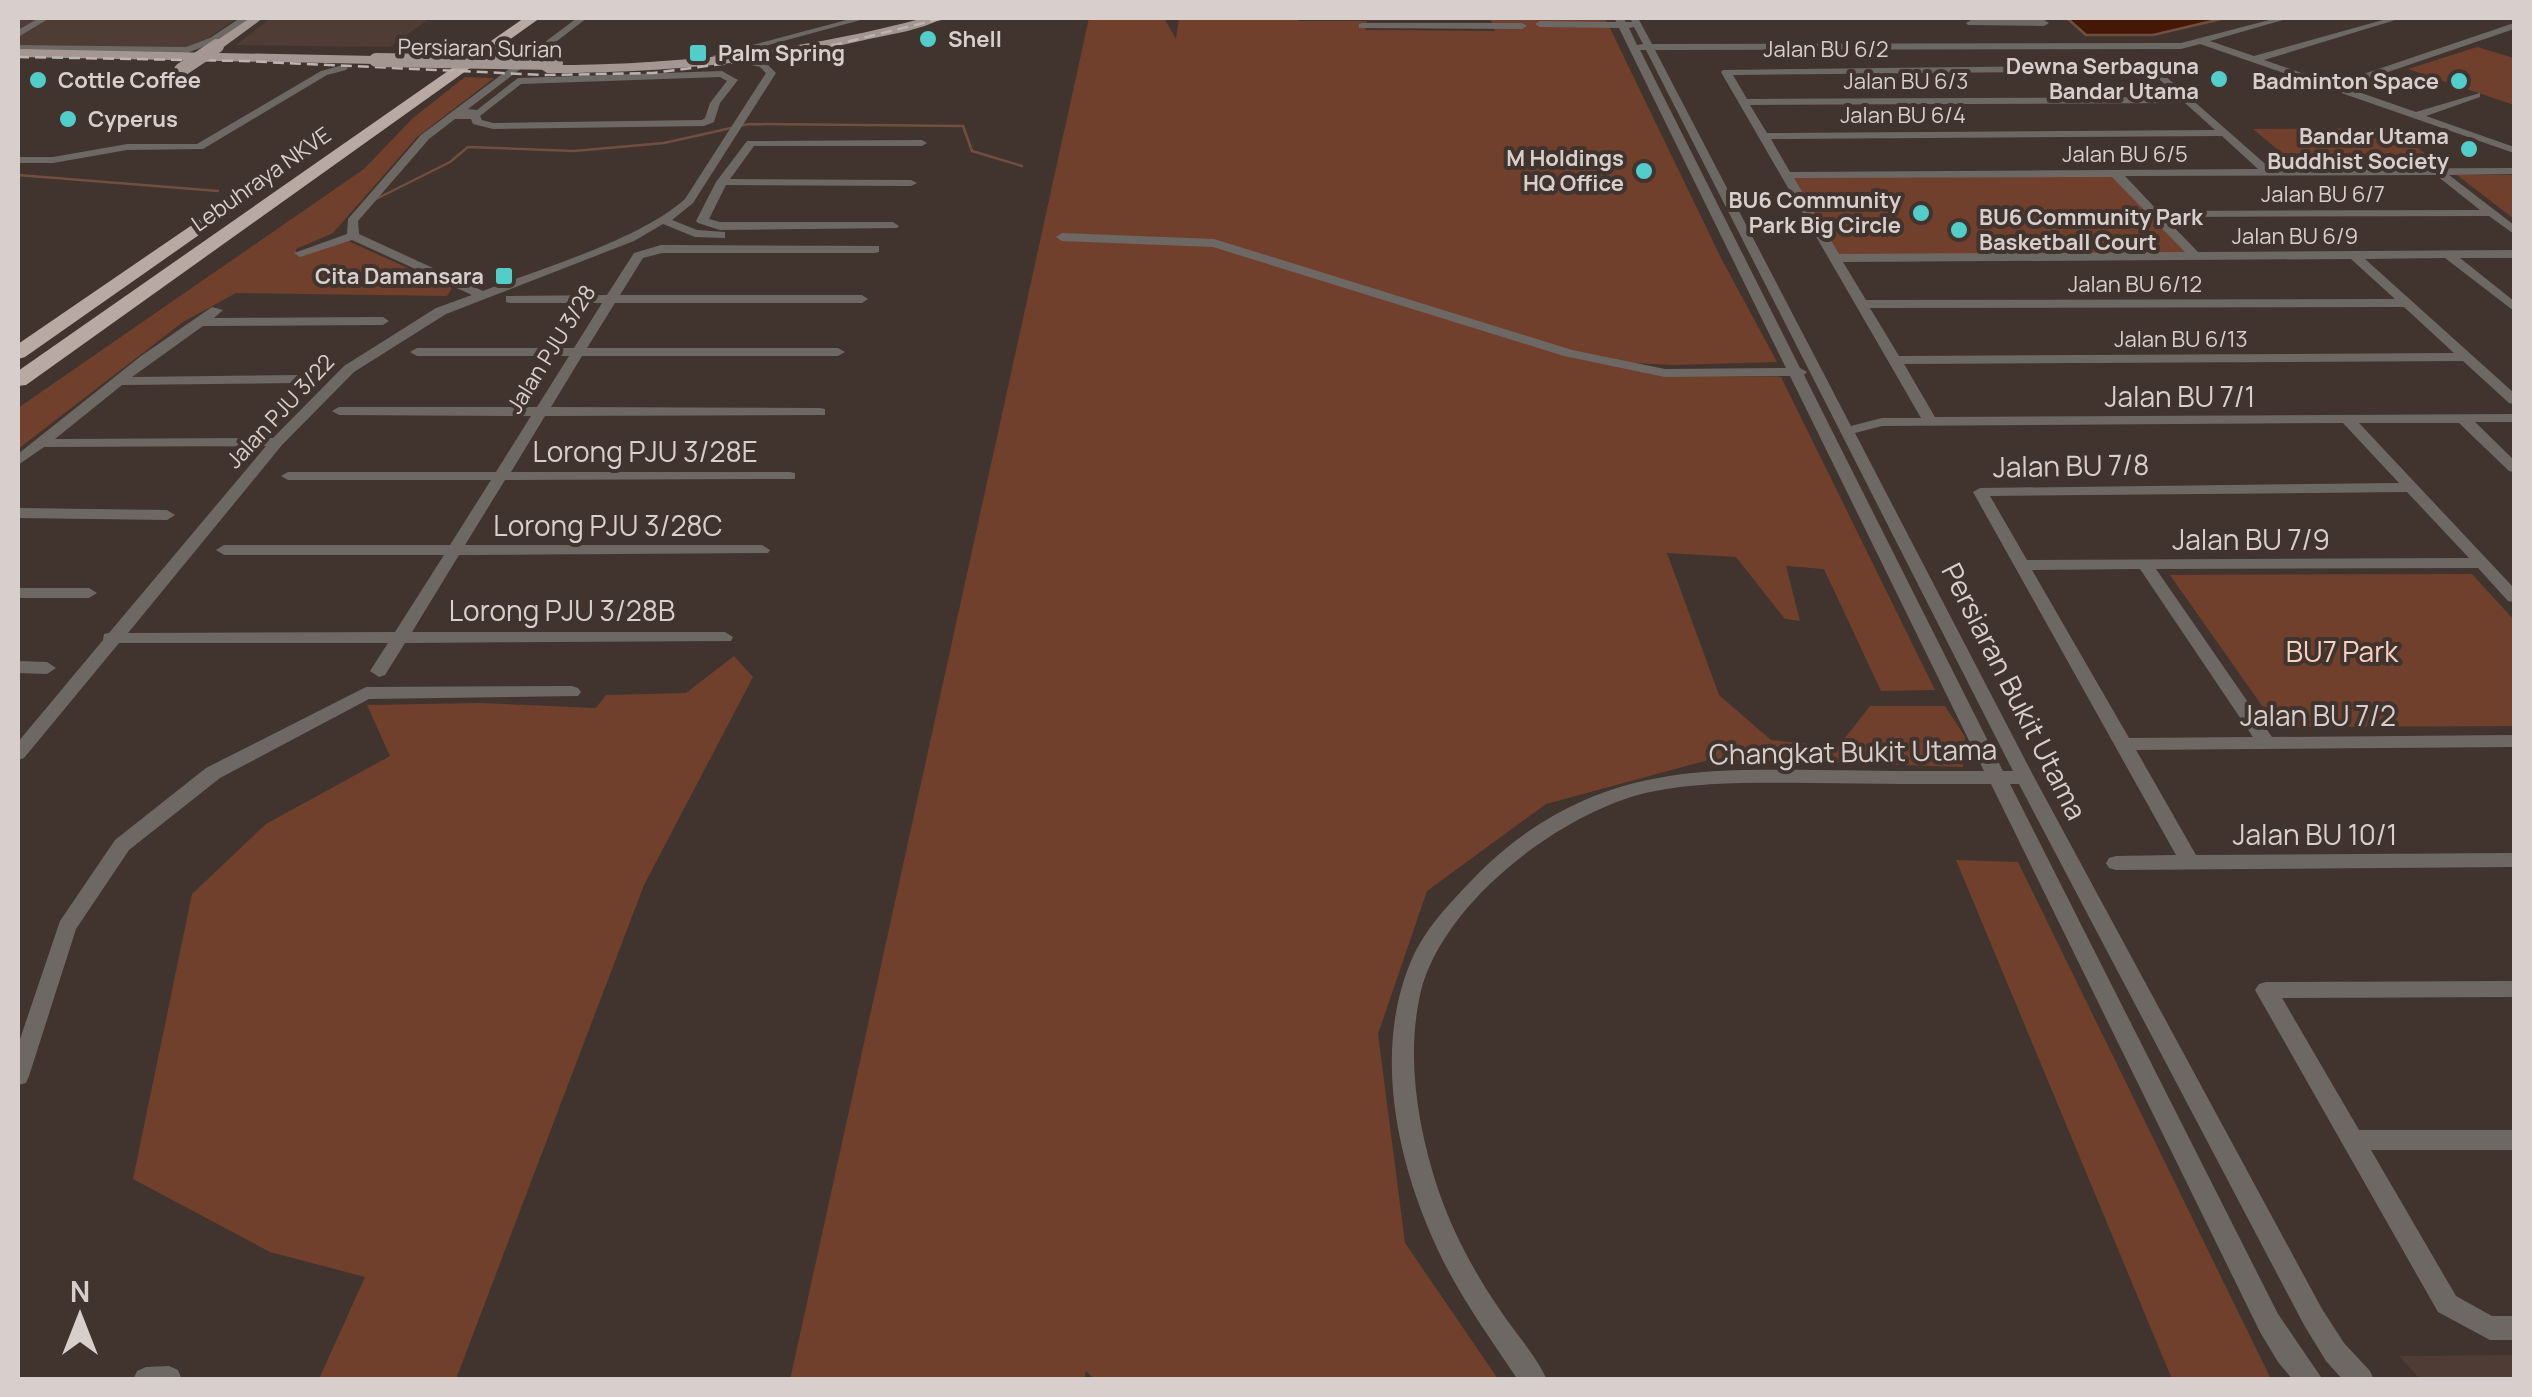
<svg xmlns="http://www.w3.org/2000/svg" width="2532" height="1397" viewBox="0 0 2532 1397" font-family="Manrope,sans-serif">
<style>
.built{fill:#4f3c34}
.green{fill:#70402d}
.water{fill:#441804;stroke:#704f40;stroke-width:2.5}
.lines{fill:none;stroke-linecap:round;stroke-linejoin:round}
.stream{stroke:#704f40;stroke-width:2.5}
.minor{fill:#6e6865;fill-rule:evenodd}
.major{fill:#a49792;fill-rule:evenodd}
.highway{fill:#b9a9a3;fill-rule:evenodd}
.rail{stroke:#bdb3b0;stroke-width:2.5;stroke-dasharray:11 6;stroke-linecap:butt}
.major-bridge{stroke:#a49792;stroke-width:14}
.poi-dot{fill:#53cdca;stroke:#41342f;stroke-width:4}
.labels{text-anchor:middle;dominant-baseline:central;stroke-width:8;stroke-linejoin:round;paint-order:stroke}
.far-poi-label{font-size:22px;font-weight:bold;fill:#d8cfcc;stroke:#41342f;text-anchor:end}
.far-street-label{font-size:22px;fill:#d8cfcc;stroke:#41342f}
.street-label{font-size:28px;fill:#d8cfcc;stroke:#41342f}
.park-label{font-size:28px;fill:#f9d1c2;stroke:#41342f}
</style>
<rect width="100%" height="100%" fill="#41342f"/>
<!-- built -->
<path class="built" d="M18,18H237L198,45L183,48L18,45Z
M271,18H430L390,47L236,45Z
M2514,1355V1380L2420,1379L2399,1356Z"/>
<!-- green -->
<path class="green" d="M1089,18H1164L1176,39L1179,18H1298L1299,21H1367L1365,30L1495,31L1490,18H1609L1606,20L1721,258L1777,362L1672,365L1615,362L1667,376L1781,377L1935,690L1881,691L1824,569L1786,566L1800,621L1785,619L1736,557L1667,553L1719,695L1771,740L1838,747L1870,706H1945L1965,737L1963,767L1712,759L1546,804L1427,891L1378,1034L1405,1243L1498,1379L1095,1380L1086,1371L1084,1380H790Z
M2477,47L2514,58V105L2408,69Z
M465,77L494,78L417,137L333,233L296,249V254L348,241L452,288L447,296L236,293L183,322L18,449V408L364,169L413,118Z
M2392,128L2432,159H2289L2253,129Z
M1789,175H2115L2192,255L1837,257Z
M2457,175H2514V219Z
M2472,574L2514,620V726L2277,727L2170,575Z
M734,656L753,677L644,885L456,1379H319L365,1277L270,1252L133,1179L192,894L266,824L390,756L367,705L480,703L596,708L606,695L686,693Z
M1956,860L2018,862L2271,1379H2172Z"/>
<!-- water -->
<path class="water" d="M2067,18H2066H2225L2153,35H2086Z"/>
<g class="lines">
<!-- stream -->
<path class="stream" d="M18,175L218,191
M374,200L450,162L468,147L574,151L664,143L749,124L963,126L972,151L1022,166"/>
<!-- minor -->
<path class="minor" d="M39,18H50L18,37V30Z
M240,18H250L216,42L187,53L18,51V45L186,47L210,38Z
M577,18H587L468,109L477,110L518,78L722,71L738,80L720,103L714,122L704,126L493,129L473,124L471,119H455L429,139L358,221L359,234L483,291C542,268 639,240 685,199L766,73L760,67L738,62V58L741,57L766,63L776,73L693,203L672,220L697,230L725,232V238L695,237L663,224L634,241L446,314L354,372L282,445L128,633L395,632L444,555H224L216,550L224,545H450L491,480H288L281,476L288,472H496L531,416L339,415L332,411L339,407H537L569,356H417L410,352L417,348H574L602,303H510L506,302V296L607,295L634,253L661,245L879,246V252L875,253H662L643,258L620,295H862L868,299L862,303H615L587,348H838L845,352L838,356H582L551,407L820,408L825,409V415L545,416L511,472H790L795,473V479L505,480L465,545H762L770,550L768,553L459,555L412,632H725L733,637L731,641L405,643L385,675L379,677L370,671L388,643H119L24,758L18,760V742L103,640L104,634L109,633L266,446L44,447L18,465V454L141,356L212,307L223,310L214,318L383,317L389,321L383,325L203,326L132,377L299,375L306,379L299,383L122,385L55,439L273,438L344,366L436,308L472,295L352,240L300,257L294,253L347,234L348,219L421,135ZM720,77L727,81L710,103L705,118L702,120L493,123L482,120L480,116L521,84Z
M854,18H868L717,59L712,56Z
M1615,18H1623L1626,22H1632L1630,18H1638L1652,44L2181,43L2277,18H2290L2210,41L2254,56L2390,18H2402L2264,60L2334,84L2514,23V29L2344,87L2416,112L2480,93V97L2426,116L2514,147V153L2200,44L2181,49L1655,50L1851,426L1882,418H1921L1721,72L1723,70L2144,65L2142,63L2147,60L2271,169L2514,168V174L2449,175L2514,225V234L2489,216L2164,217L2198,252L2514,250V258H2460L2514,301V311L2445,258L2365,259L2514,393V404L2509,403L2463,361L1904,364L1935,417L2514,414V422H2475L2514,460V472L2509,471L2459,423H2359L2514,588V602L2508,601L2478,568L2156,569L2272,737L2514,735V747L2136,750L2196,855L2514,853V867L2116,870L2109,868L2106,863L2109,858L2116,856L2176,855L1973,492L1980,488L2399,483L2343,423L1882,426L1855,433L2034,777L2322,1309L2344,1343L2370,1371L2374,1380H2343L2326,1361L2304,1325L2019,784H2010L2278,1314L2323,1380H2293L2278,1362L2260,1332L1991,784C1933,784 1874,784 1816,783C1761,783 1704,781 1650,792C1562,811 1440,904 1420,995C1406,1059 1418,1128 1438,1189C1453,1233 1474,1272 1500,1310C1515,1333 1536,1355 1547,1380H1518C1494,1344 1469,1309 1449,1272C1401,1181 1369,1057 1412,959C1425,929 1449,904 1471,881C1520,829 1583,792 1653,779C1707,768 1763,770 1818,770C1874,771 1929,771 1984,771L1790,376L1665,377L1564,356L1213,247L1062,241L1056,237L1062,233L1214,239L1572,350L1665,369L1786,368L1619,28L1540,27L1535,24L1540,21L1616,22ZM1634,27L1643,44L1637,45L1629,28ZM1640,50H1646L2013,771H2003L1804,375L1807,372L1800,368ZM2150,71L2179,97L1747,99L1733,75ZM2185,103L2215,130L1767,133L1750,105ZM2222,136L2258,169L1790,172L1771,139ZM2436,175L2480,210L2158,211L2125,176ZM2112,177L2185,252L1839,254L1794,178ZM2351,259L2395,299L1866,300L1843,262ZM2404,307L2454,353L1899,356L1870,308ZM2407,492L2469,558L2027,560L1990,496ZM2140,569L2253,737L2129,738L2032,570Z
M1971,20H2044L2049,23L2044,26L1968,25L1966,23Z
M1362,23H1522L1527,26L1522,29L1359,28V24Z
M343,65L348,68L346,70L327,75L203,149L127,150L53,163H18V157H53L127,144H197L321,71Z
M747,141L922,140L927,143L922,146H754L730,179L911,180L917,183L911,186L726,185L709,219L720,222H893L899,226L897,228L720,230L698,223L696,221L716,182Z
M18,508L167,510L175,515L167,520L18,518Z
M18,588H89L97,593L89,598H18Z
M18,661L47,662L56,668L47,674L18,673Z
M572,686L578,688L581,692L578,696L369,699L220,778L129,850L76,929L29,1076L26,1083L18,1085V1045L60,921L115,840L206,768L366,687Z
M2514,981V997L2282,998L2359,1130H2514V1150H2371L2456,1296L2492,1316H2514V1340H2490L2438,1312L2255,990L2259,984L2266,982Z
M169,1366L178,1370L182,1380H133L137,1371L146,1367Z"/>
<!-- major -->
<path class="major" d="M250,18H263L221,49H213V43Z
M924,18H942C922,30 892,34 869,39C762,64 656,73 547,73L541,69L547,65C676,65 800,51 924,18Z
M18,49L376,56L382,60L376,64L18,57Z"/>
<!-- highway -->
<path class="highway" d="M524,18H540L26,385L18,386V371Z
M287,160L293,161V169L25,357L18,359V344Z"/>
<!-- rail -->
<path class="rail" d="M18,57L243,61L545,75L653,73L797,54L944,18"/>
<!-- major-bridge -->
<path class="major-bridge" d="M376,60L556,63
M181,70L217,46"/>
</g>
<!-- markers -->
<g class="poi-dot">
<circle cx="928" cy="39" r="10"/>
<rect x="688" y="43" width="20" height="20" rx="5"/>
<circle cx="2219" cy="79" r="10"/>
<circle cx="38" cy="80" r="10"/>
<circle cx="2459" cy="81" r="10"/>
<circle cx="68" cy="119" r="10"/>
<circle cx="2469" cy="149" r="10"/>
<circle cx="1644" cy="171" r="10"/>
<circle cx="1921" cy="213" r="10"/>
<circle cx="1959" cy="230" r="10"/>
<rect x="494" y="266" width="20" height="20" rx="5"/>
</g>
<g class="labels">
<!-- far-poi labels -->
<g class="far-poi-label">
<text x="948" y="39" text-anchor="start">Shell</text>
<text x="718" y="53" text-anchor="start">Palm Spring</text>
<text x="2199" y="66">Dewna Serbaguna<tspan x="2199" dy="25">Bandar Utama</tspan></text>
<text x="58" y="80" text-anchor="start">Cottle Coffee</text>
<text x="2439" y="81">Badminton Space</text>
<text x="88" y="119" text-anchor="start">Cyperus</text>
<text x="2449" y="136">Bandar Utama<tspan x="2449" dy="25">Buddhist Society</tspan></text>
<text x="1624" y="158">M Holdings<tspan x="1624" dy="25">HQ Office</tspan></text>
<text x="1901" y="200">BU6 Community<tspan x="1901" dy="25">Park Big Circle</tspan></text>
<text x="1979" y="217" text-anchor="start">BU6 Community Park<tspan x="1979" dy="25">Basketball Court</tspan></text>
<text x="484" y="276">Cita Damansara</text>
</g>
<!-- far-street labels -->
<g class="far-street-label">
<text transform="translate(480 48) rotate(1)">Persiaran Surian</text>
<text x="1826" y="49">Jalan BU 6/2</text>
<text x="1906" y="81">Jalan BU 6/3</text>
<text x="1903" y="115">Jalan BU 6/4</text>
<text x="2125" y="154">Jalan BU 6/5</text>
<text transform="translate(261 179) rotate(-35)">Lebuhraya NKVE</text>
<text x="2323" y="194">Jalan BU 6/7</text>
<text x="2295" y="236">Jalan BU 6/9</text>
<text x="2135" y="284">Jalan BU 6/12</text>
<text x="2181" y="339">Jalan BU 6/13</text>
<text transform="translate(551 349) rotate(-58)">Jalan PJU 3/28</text>
<text transform="translate(280 411) rotate(-47)">Jalan PJU 3/22</text>
</g>
<!-- street labels -->
<g class="street-label">
<text x="2180" y="396">Jalan BU 7/1</text>
<text x="645" y="451">Lorong PJU 3/28E</text>
<text transform="translate(2071 465) rotate(-1)">Jalan BU 7/8</text>
<text x="608" y="525">Lorong PJU 3/28C</text>
<text x="2251" y="539">Jalan BU 7/9</text>
<text x="562" y="610">Lorong PJU 3/28B</text>
<text transform="translate(2015 691) rotate(63)">Persiaran Bukit Utama</text>
<text x="2318" y="715">Jalan BU 7/2</text>
<text transform="translate(1853 751) rotate(-1)">Changkat Bukit Utama</text>
<text x="2315" y="834">Jalan BU 10/1</text>
</g>
<!-- park labels -->
<g class="park-label">
<text x="2342" y="651">BU7 Park</text>
</g>
</g>
<!-- border -->
<rect width="2532" height="1397" fill="none" stroke="#d8cfcc" stroke-width="40"/>
<!-- north arrow -->
<g transform="translate(80 1317)" stroke="#41342f" stroke-width="8" paint-order="stroke">
<path d="M0-8L18 38L0 25L-18 38Z" fill="#d8cfcc"/>
<text y="-15" font-size="28" font-weight="bold" text-anchor="middle" fill="#d8cfcc">N</text>
</g>
</svg>
